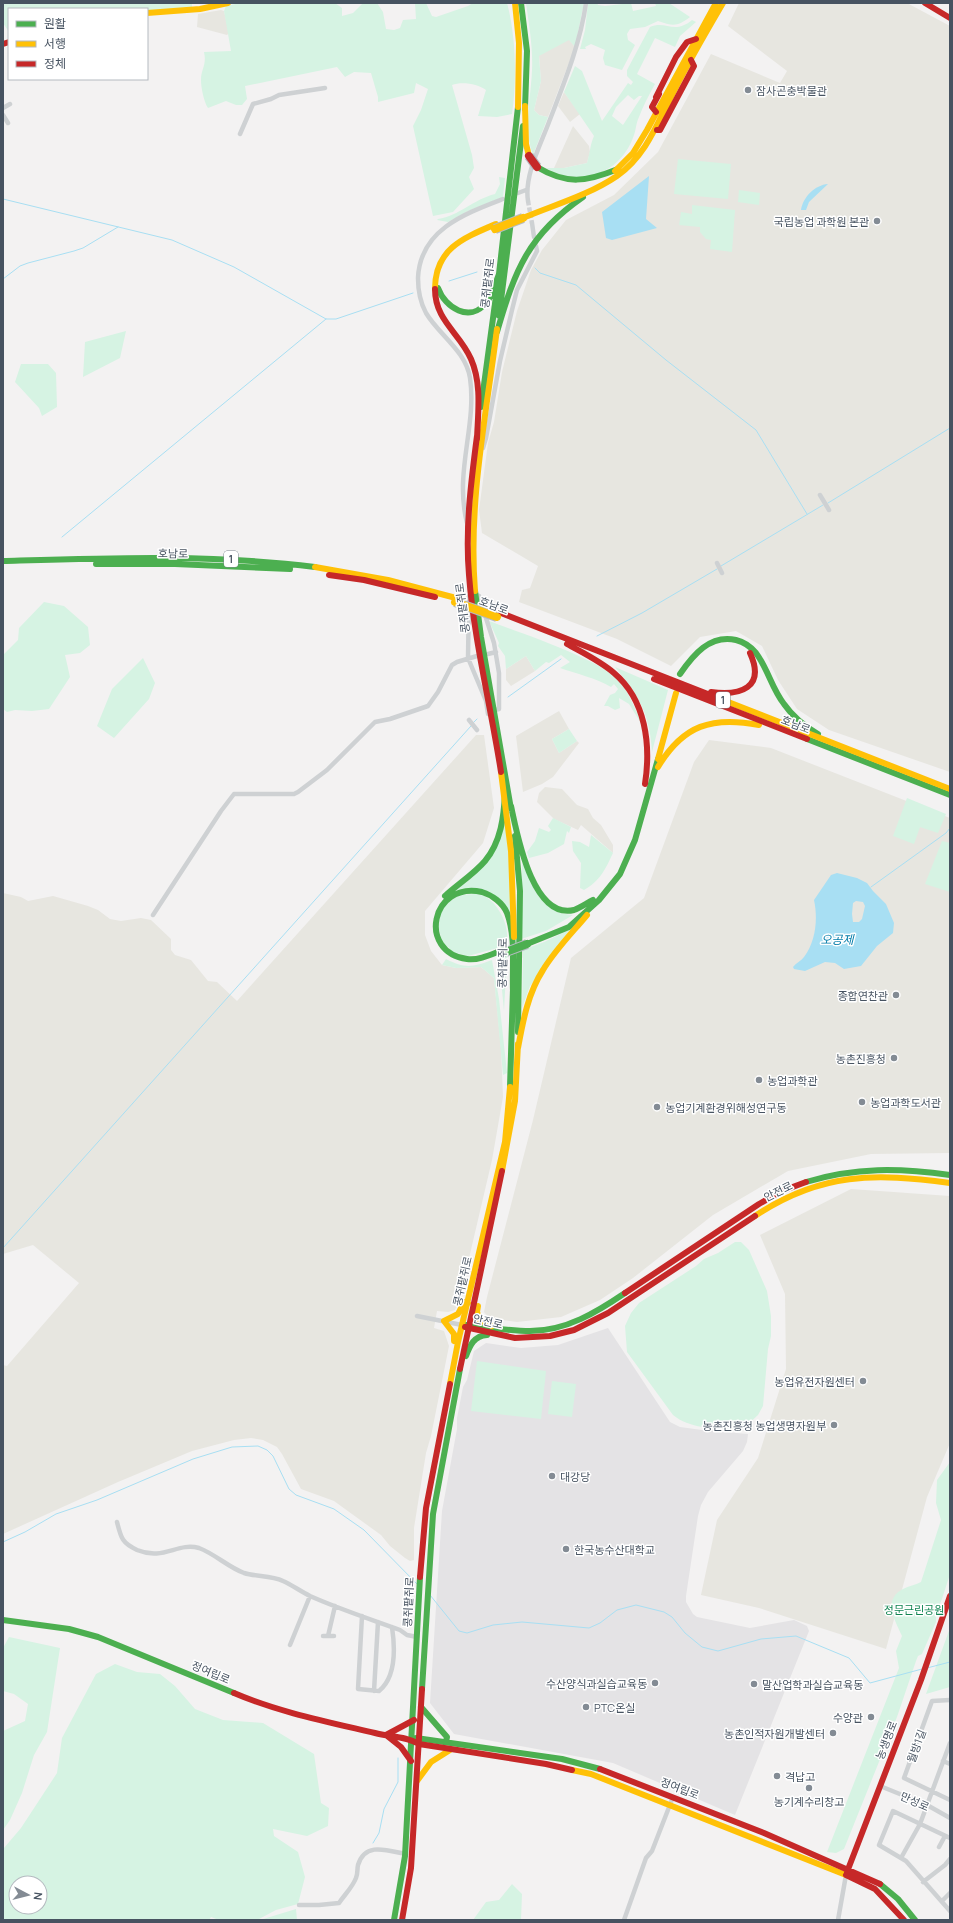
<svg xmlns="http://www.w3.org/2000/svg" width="953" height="1923" viewBox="0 0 953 1923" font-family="Manrope,'Noto Sans KR',sans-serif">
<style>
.commercial{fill:#e7e6e0}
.education{fill:#e4e3e5}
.green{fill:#d6f3e3;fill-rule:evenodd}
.water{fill:#a8dff3;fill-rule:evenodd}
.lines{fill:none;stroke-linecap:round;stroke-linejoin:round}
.stream{stroke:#a8dff3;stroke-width:1}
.street-tunnel{stroke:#d1d2d5;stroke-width:4.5;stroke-dasharray:4.5 2;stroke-linecap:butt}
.street{stroke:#ced1d3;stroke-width:4.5}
.fast{stroke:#4caf50;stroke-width:6}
.slow{stroke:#ffc107;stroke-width:6}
.jam{stroke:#c62828;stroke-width:6}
.fast-bridge-casing{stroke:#b6bbc2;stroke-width:10;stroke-linecap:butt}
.slow-bridge-casing{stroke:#b6bbc2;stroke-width:10;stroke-linecap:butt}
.jam-bridge-casing{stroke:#b6bbc2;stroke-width:10;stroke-linecap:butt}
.fast-bridge{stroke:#4caf50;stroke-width:8}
.slow-bridge{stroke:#ffc107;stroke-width:8}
.jam-bridge{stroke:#c62828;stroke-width:8}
.poi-dot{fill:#838b94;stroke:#fff;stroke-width:1.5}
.labels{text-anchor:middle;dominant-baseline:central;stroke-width:3;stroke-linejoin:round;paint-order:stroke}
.shield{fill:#fff;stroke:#7e8790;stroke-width:1}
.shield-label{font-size:10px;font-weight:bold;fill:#475361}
.poi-label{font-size:11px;fill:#475361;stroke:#fff;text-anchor:start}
.street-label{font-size:11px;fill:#475361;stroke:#fff}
.park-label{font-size:11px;fill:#108451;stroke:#fff}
.water-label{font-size:12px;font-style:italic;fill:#037ca9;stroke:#fff}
</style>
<rect width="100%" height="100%" fill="#f3f2f2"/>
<!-- commercial -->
<path class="commercial" d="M739,3H907L950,26V772L829,730L797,709L778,680L762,646L736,631L700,637L671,666L617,639L519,602L522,590L530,588L538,566L482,533L479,510L488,443L494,422L502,372L517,311L531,270L542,250L566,220L614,195L658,152L711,54L780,83L787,71L728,26Z
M221,10L224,11L229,33L227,35L197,27L198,14Z
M569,39L575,47L548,117L539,115L534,110L541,81L539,55Z
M564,92L580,114L570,122L558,106Z
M573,126L589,146L590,152L587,163L564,168H554Z
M526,656L535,671L511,686L506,680V669Z
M559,711L569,729L552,739L559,753L577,741L579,743L553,777L542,784L523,792L516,736Z
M476,735H484L494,808L483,843L425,911V935L431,951L442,965L456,968L481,967L494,978L501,1048L503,1097L492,1160L459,1301L455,1310L448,1312L437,1311L434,1328L444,1331L449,1346L431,1436L426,1453L414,1528V1560L410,1561L405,1558L390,1546L381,1535L334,1501L301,1489L282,1454L277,1447L263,1440L251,1438L234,1440L192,1451L118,1482L3,1534V1365L7,1366L79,1283L33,1245L3,1254V893L21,897L28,901L53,896L88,906L98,910L110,919L121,921L141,918L151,920L171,939V950L175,955L191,960L208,981L217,982L237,1001Z
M709,740L771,748L950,818V1153L871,1154L788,1171L713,1215L633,1278L600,1300L561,1317L517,1322L489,1318L484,1312L487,1297L533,1120L571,958L644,898L694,762Z
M545,787L562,789L577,805L588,809L593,818L601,825L613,845V853L581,825L578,830L554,819L537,802L539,793Z
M851,1189L950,1196V1443L927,1497L886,1649L759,1608L701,1595L717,1520L758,1458L786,1369L785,1294L760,1235Z"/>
<!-- education -->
<path class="education" d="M608,1328L670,1422L680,1427L702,1430L748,1434L747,1442L743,1451L708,1492L701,1505L698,1516L686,1596V1602L693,1614L697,1617L750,1628L794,1620L807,1626L809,1631L735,1815L613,1763L454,1734L430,1703L442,1511L457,1429V1418L463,1387L467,1380L474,1351L486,1343L521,1348L558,1345Z"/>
<!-- green -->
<path class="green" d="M3,3H192V10L147,13V9H9V32L3,23Z
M240,3H335L342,8V16L353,13L363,3H377L383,12L386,29L394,30L400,28L403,20L416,19L415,3H426L432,16L436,17L468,6L473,3H507C516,36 517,80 512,114L497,117L478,116L486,90C478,84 462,81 452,85L472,155L474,168L469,177L474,189L453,212L433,216L413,126L421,110L428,89L416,83L414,93L378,102V97L371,73L354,72L345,77L337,67L245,86L247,99L242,105H236L226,101L208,108C204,102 201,88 201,80C201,69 207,65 204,52L231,51L224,11L226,6Z
M526,3H584L575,47L569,40L539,56L541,81L534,110L539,115L548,117L533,155C523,129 531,98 532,70C533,47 529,25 526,3Z
M588,3H597L598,5L605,6L631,3L633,11L656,6L655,3H669L690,17C677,27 673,26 658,21L645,27L630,29L627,34L628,40L635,45L622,70L605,65L603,58L605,50L591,44L585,47L586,49H580L585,30Z
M692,20L696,22L680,36L675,47L655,38L637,74L655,84C649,95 643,106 639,117C636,123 636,130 634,135C626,159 606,176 581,177C568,177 558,175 546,168H564L587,163C590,153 590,145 594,136L564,92L575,66L582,71L602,121L628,83L631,85L633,82L627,76V70L650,27C666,20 674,35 692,20ZM628,95L634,100L639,96H642L623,125L612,116L616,107Z
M678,159L731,164L728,199L674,194Z
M499,177L505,178L503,197L468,211L448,222L437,220L438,219C459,216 474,199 495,194L500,184Z
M739,190L760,193L759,205L738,202Z
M692,205L735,210L732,252L710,249L711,240L706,239L700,232V227L679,225L681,212L692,214Z
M126,331L120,358L83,377L85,342Z
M21,364H48L56,373L57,407L42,416L39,408L15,382Z
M44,602L64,606L88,627L90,645L80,653L65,655L70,677L49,709L32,711L15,710L7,712L3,709V655L18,640L19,628Z
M489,621C518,632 607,661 622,684C631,697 637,714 644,728L629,704L619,698L620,708L615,710L608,706H604L610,695L615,693L618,689L614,684L611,687C595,678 578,674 560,668L570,662L561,655L549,663L546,662L535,671L526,656L506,669L505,656L498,646L499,643Z
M143,658L155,683L149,699L114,738L97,726L112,689Z
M615,667L668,690L652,752C650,714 639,696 615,667Z
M569,729L577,741L559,753L552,739Z
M907,798L946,814L938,833L920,827L914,844L893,836Z
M553,818L571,827L569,833L567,831L564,844L548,853L529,858L527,852L535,841L539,828L549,832L551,830L548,826Z
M506,822L510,876V913C490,893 485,883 455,891L473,877Z
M591,835L613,853C605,870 600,881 584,890L580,888L581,863L573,851L572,841L580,842L589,847Z
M942,841L950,843V892L925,884Z
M522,862C533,888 541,913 573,915L546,931L521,939Z
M459,895C466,895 476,893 482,895C498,901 513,930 505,946L468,956L453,952L442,941L438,926L442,907Z
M575,927L530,986L522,1008L523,950L544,942Z
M507,954L504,1011L499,959Z
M446,959C465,969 473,967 492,960L499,999L507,1073L503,1075L494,978L481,967L456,968L442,965Z
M735,1242H741L749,1250L767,1291L771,1316V1336L768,1349L763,1406L758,1415L743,1429C721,1429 691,1430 673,1415L627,1352L625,1326L631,1313L639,1303L696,1266L704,1259L718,1253Z
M477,1361L546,1371L541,1419L471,1411Z
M552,1381L576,1384L572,1417L548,1414Z
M950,1462V1574L942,1599L936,1612V1622L922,1654L918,1656L916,1661L897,1717L844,1849L836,1853L827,1852L899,1668L896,1651L902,1636C895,1620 882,1600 903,1589C909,1586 915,1585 921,1582L941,1520L936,1503L937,1480Z
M950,1628V1687L926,1694Z
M9,1637L60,1648L47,1732L34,1755L22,1793L10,1820L3,1830V1731L25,1721L28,1704L14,1694L3,1691V1648Z
M115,1664L137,1672L160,1674L175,1686L195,1709L223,1720L263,1723L314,1754L321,1803L329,1808L328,1826L307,1836L273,1829L274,1836L298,1852L305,1877L298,1904L276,1910L259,1919L219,1920L211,1917L209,1920H3V1847L4,1848L21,1828L57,1773L62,1738L96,1674ZM16,1883H40V1907H16Z
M512,1884L522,1894L521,1920H473L486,1902L499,1900Z
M296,1909L297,1920H260Z"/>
<!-- water -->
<path class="water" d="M649,176L646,219L657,228L612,240L606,238L602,212Z
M828,184L809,202L806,210H801C803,197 815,185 828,184Z
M837,873L857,878L867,883L873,891L886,904L894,923L893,933L877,946L861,966L844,969L835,963L825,962L805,971L794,969L793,967C796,963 801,961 804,957C816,941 818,918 814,900L831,875ZM856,901L863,902L865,906L862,919L859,922H853L852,914L853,903Z"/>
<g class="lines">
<!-- stream -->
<path class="stream" d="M3,199L172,240L234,267L326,319H336L413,293
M535,268L540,273L576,285L666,360L756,430L807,514
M3,279L20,266L28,263L74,251L83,248L118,227
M449,281L477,272
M828,503L950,428
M62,537L326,319
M721,566L823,505
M597,636L642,613L717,569
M508,697L561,659
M473,723L477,719
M871,887L946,833L950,828
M3,1248L471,726
M3,1542L25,1532L56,1514L97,1500L193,1459L232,1447L258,1446L267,1450L273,1456L289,1489L296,1495L334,1509L364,1530L417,1584
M430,1595L459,1631L467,1633L493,1625L522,1622L589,1628L600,1623L617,1610L636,1605L664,1612L672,1617L685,1633L702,1647L718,1651L761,1639L796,1636L849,1658L870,1683L922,1669
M927,1668L950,1662
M373,1843L379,1833L384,1809L398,1782V1758"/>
<!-- street-tunnel -->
<path class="street-tunnel" d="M528,201L532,223"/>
<!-- street -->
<path class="street" d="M3,108L10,104
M3,115L8,123
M240,134L253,104L271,99L279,95L325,88
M518,193L526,190
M528,201C524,176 540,146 549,122C564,83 580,45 586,3
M532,223L534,237
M483,448L486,438L500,361L512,310L517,290L537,251L536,246
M820,495L829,510
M467,523C454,472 477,426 470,378C466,351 439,335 426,313C420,302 418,291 418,278C420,230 464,214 503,199
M717,563L722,573
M476,595L479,596L494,643L499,673V709L495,710
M469,596L468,658L486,701L488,714L490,713
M488,654L496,652
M469,720L477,730
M153,915L221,811L234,794H294L298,792L327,770L375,722L390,719L428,706L438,692L452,665L457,662L477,656
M417,1316L462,1325
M117,1522C121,1538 122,1543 137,1550C164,1561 177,1542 199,1548C215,1554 228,1567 244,1573C257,1577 271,1575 283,1581C292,1585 300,1591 310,1596C339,1609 370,1619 400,1630L407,1635L417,1637
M362,1616L358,1689L379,1691C396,1677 395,1647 392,1627
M323,1636H334
M328,1636L335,1606
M290,1645L310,1596
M374,1691L378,1622
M950,1700L932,1701L904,1778L950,1800
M943,1761L950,1764
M880,1786L927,1805L950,1818
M950,1838L893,1811L879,1845L906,1861L950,1911
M939,1847L945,1836
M901,1858L920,1824L950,1743
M923,1882L945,1865L950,1859
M942,1901L950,1893
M299,1905H319L339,1903C345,1894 352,1888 356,1878C358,1874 357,1869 358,1865C365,1842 386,1850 405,1854
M624,1920L646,1858L652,1851L673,1797
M838,1920L846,1875"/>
<!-- fast -->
<path class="fast" d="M521,3L527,51L525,109
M537,167C567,185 586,182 618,169
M438,288C445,308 470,323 486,303C493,295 495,284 499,274
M499,316L523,126
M497,332C515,270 528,235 583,197
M481,407L499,274L518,107
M3,561C107,558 212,554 315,567
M96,564H175L290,569
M475,591L481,637L511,809
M680,674C693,655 710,634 736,640C744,642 751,647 756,653C768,669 772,689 784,704C793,717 804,726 818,734
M807,739L950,795
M511,806C517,833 532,920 574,910C580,908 587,903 593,900
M515,836L520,891L518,1032
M445,896C458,884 474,874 485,861C501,842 504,816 505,793
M527,944L569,927L599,900L620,874L635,840L658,759
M505,949C494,953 479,961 467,959C417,952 431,881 482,892C492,895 503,903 507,913C516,937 512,967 513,992
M510,1087L513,988
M806,1182C856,1167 899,1168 950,1175
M466,1325C487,1327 509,1331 530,1331C566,1331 597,1312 625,1293
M464,1355L466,1356C470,1345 474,1336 487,1335
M3,1620L69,1629L98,1637L234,1693
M422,1689L433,1514L460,1369
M421,1707L447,1737L446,1742
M416,1738L562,1759L600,1769
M880,1884L898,1899L915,1920
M394,1920L405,1856L420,1577"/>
<!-- slow -->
<path class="slow" d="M515,3L519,43L518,107
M147,13L200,9L228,3
M525,106L526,144L529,156
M615,171L633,153L647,130L716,3
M523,218C554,205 589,195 617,176C647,155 658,121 674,91C689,61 706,32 723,3
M435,289C435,249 463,238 496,224
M315,567L388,580L456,598
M475,591C468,503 486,416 497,329
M718,698L950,789
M658,759L676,693
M658,767C683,725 712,716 759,725
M501,772L511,851L514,937
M518,1048C523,1021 528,993 543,970C555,950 572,933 587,915
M502,1171L515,1101L518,1044
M755,1216C821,1172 875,1173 950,1183
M478,1306L477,1312L480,1320L492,1326
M458,1342L454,1341V1334L444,1321L458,1314L464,1302L468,1303
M450,1384L458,1342L505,1142L510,1087
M572,1770L591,1774L846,1875
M417,1781L431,1762L450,1750"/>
<!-- jam -->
<path class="jam" d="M925,3L950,18
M3,44L9,42
M656,97L676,57L687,42L696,39
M656,112L652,107L659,94
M657,130H660L694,66L691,60
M435,289C435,321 460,333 471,359C482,384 478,412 477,439
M477,436C471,482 465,529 469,575C474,641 491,707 501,772
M329,575L364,580L435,597
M496,611L718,698
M567,644C583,653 600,661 614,673C646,700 651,745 645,784
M654,679L807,739
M711,692C740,696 766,688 750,653
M625,1293L759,1204L782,1191L806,1182
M465,1327L515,1338L550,1336L574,1330L608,1313L755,1216
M460,1369L502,1171
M420,1577L426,1508L450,1384
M234,1693C278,1712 328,1722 375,1733C390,1737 406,1736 419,1744L546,1764L572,1770
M411,1761L401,1747L386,1735L414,1720
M600,1769L764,1833L880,1884
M847,1872L921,1680L950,1596
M846,1875L875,1889L904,1920
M402,1920L411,1868L422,1689"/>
<!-- fast-bridge casing -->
<g class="fast-bridge-casing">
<path id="fast-bridge" d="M506,952L527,944"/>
</g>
<!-- slow-bridge casing -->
<g class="slow-bridge-casing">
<path id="slow-bridge" d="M495,229L523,218
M455,602L497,617"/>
</g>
<!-- jam-bridge casing -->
<g class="jam-bridge-casing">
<path id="jam-bridge" d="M529,156L537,167"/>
</g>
<!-- fast-bridge -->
<use href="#fast-bridge" class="fast-bridge"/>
<!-- slow-bridge -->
<use href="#slow-bridge" class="slow-bridge"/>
<!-- jam-bridge -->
<use href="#jam-bridge" class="jam-bridge"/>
</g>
<!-- markers -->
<g class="poi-dot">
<circle cx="748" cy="90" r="4"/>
<circle cx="877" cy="221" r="4"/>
<circle cx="896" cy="995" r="4"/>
<circle cx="894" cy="1058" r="4"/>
<circle cx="759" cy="1080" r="4"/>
<circle cx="862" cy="1102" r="4"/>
<circle cx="657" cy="1107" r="4"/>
<circle cx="863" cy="1381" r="4"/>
<circle cx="834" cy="1425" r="4"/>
<circle cx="552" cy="1476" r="4"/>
<circle cx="566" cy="1549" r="4"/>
<circle cx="655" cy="1683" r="4"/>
<circle cx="754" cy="1684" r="4"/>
<circle cx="586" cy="1707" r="4"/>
<circle cx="871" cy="1717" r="4"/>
<circle cx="833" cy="1733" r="4"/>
<circle cx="777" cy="1776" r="4"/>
<circle cx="809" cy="1788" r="4"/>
</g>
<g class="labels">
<!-- shield labels -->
<g class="shield">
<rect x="224" y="551" width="14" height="16" rx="3"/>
<rect x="716" y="692" width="14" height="16" rx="3"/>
</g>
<g class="shield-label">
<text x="231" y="559">1</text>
<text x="723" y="700">1</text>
</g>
<!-- poi labels -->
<g class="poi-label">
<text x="756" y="90">잠사곤충박물관</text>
<text x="869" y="221" text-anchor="end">국립농업 과학원 본관</text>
<text x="888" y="995" text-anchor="end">종합연찬관</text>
<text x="886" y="1058" text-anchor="end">농촌진흥청</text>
<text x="767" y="1080">농업과학관</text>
<text x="870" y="1102">농업과학도서관</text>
<text x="665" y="1107">농업기계환경위해성연구동</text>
<text x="855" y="1381" text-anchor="end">농업유전자원센터</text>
<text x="826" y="1425" text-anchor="end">농촌진흥청 농업생명자원부</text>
<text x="560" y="1476">대강당</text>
<text x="574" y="1549">한국농수산대학교</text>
<text x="647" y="1683" text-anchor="end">수산양식과실습교육동</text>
<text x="762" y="1684">말산업학과실습교육동</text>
<text x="594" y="1707">PTC온실</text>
<text x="863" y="1717" text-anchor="end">수양관</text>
<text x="825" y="1733" text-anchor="end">농촌인적자원개발센터</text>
<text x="785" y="1776">격납고</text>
<text x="809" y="1801" text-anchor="middle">농기계수리창고</text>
</g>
<!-- street labels -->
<g class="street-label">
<text transform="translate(487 283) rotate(-83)">콩쥐팥쥐로</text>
<text transform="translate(173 553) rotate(1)">호남로</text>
<text transform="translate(494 605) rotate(20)">호남로</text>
<text transform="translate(462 608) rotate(-97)">콩쥐팥쥐로</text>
<text transform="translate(796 724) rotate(21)">호남로</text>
<text transform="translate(502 963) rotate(-89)">콩쥐팥쥐로</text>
<text transform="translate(778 1191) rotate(-26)">안전로</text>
<text transform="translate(462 1281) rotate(-77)">콩쥐팥쥐로</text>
<text transform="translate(488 1321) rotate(13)">안전로</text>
<text transform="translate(408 1602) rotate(-87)">콩쥐팥쥐로</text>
<text transform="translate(211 1672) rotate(23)">정여립로</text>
<text transform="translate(886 1740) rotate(-69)">농생명로</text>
<text transform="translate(916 1746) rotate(-70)">월방1길</text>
<text transform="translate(680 1788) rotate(21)">정여립로</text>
<text transform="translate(915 1801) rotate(24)">만성로</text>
</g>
<!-- park labels -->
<g class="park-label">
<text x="914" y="1609">정문근린공원</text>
</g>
<!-- water labels -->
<g class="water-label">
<text x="837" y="939">오공제</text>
</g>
</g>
<!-- border -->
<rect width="953" height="1923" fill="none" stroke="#475361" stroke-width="8"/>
<!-- legend -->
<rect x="8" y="8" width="140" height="72" fill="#ffffff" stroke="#b5bac0"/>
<rect x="16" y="21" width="20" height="6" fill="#4caf50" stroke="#b5bac0"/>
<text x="44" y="28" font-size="12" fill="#475361">원활</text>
<rect x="16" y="41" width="20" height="6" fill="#ffc107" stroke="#b5bac0"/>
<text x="44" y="48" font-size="12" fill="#475361">서행</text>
<rect x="16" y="61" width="20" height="6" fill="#c62828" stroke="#b5bac0"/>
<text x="44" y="68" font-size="12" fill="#475361">정체</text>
<!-- north arrow -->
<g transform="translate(28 1895) rotate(97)"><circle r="19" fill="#ffffff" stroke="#b5bac0"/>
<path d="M0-3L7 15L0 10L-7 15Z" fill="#838b94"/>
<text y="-6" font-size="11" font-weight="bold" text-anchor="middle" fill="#475361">N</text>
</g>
</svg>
